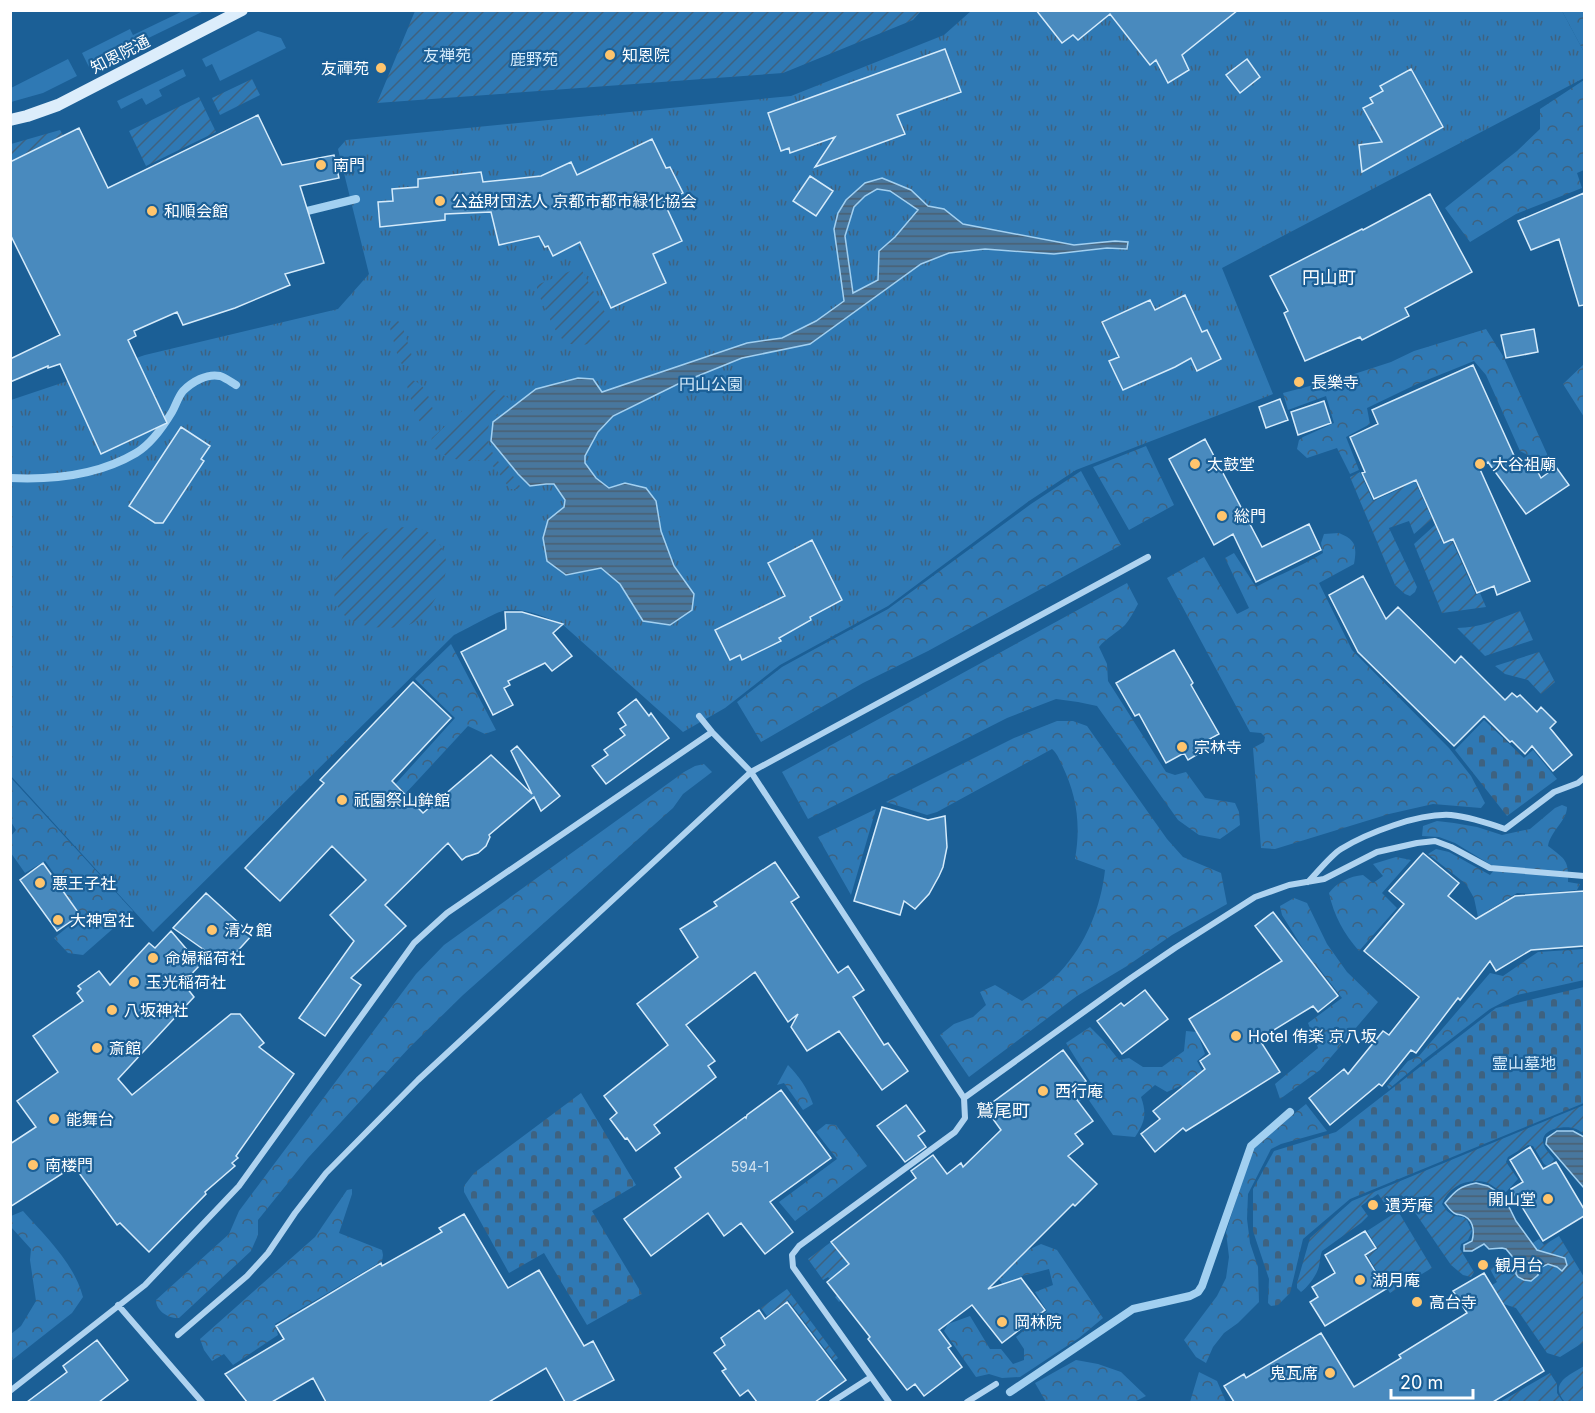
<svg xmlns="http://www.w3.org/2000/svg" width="1595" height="1413" viewBox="0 0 1595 1413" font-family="Inter,'Noto Sans JP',sans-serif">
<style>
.grass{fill:#2f79b4}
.forest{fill:url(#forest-crowns)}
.cemetery{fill:url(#cemetery-stones)}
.park{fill:url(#park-tufts)}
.garden{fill:url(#garden-furrows)}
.water{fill:url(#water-rules);stroke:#a2d0f1;stroke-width:1.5;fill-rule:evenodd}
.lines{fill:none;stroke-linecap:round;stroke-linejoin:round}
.stream{stroke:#a2d0f1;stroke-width:8}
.building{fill:#498abe;stroke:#d5ebfb;stroke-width:1.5}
.street{stroke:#afd3f0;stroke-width:6}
.secondary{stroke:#dcedfb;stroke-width:12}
.poi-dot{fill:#ffc56d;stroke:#1b5f96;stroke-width:2}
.labels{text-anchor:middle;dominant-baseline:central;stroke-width:4.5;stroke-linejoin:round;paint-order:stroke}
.number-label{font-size:14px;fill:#d2e2ef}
.street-label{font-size:16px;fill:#fff;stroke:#1b5f96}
.park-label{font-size:16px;fill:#d5ebfb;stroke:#1b5f96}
.poi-label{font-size:16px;fill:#fff;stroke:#1b5f96;text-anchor:start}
.neighbourhood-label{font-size:18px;fill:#fff;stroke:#1b5f96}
</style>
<defs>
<pattern id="forest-crowns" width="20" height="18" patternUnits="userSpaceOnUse" patternTransform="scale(1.5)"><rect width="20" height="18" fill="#2f79b4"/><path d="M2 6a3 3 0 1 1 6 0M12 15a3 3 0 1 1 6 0" fill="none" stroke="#3e6280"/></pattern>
<pattern id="cemetery-stones" width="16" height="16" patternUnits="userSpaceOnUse" patternTransform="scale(1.5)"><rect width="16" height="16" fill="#2f79b4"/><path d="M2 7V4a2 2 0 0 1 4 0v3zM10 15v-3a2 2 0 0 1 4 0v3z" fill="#3e6280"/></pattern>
<pattern id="park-tufts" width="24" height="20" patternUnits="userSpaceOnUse" patternTransform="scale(1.5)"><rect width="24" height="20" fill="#2f79b4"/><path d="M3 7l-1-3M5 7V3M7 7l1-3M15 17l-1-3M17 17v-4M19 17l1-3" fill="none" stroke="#3e6280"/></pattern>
<pattern id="garden-furrows" width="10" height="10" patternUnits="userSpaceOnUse" patternTransform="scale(1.5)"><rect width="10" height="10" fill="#2f79b4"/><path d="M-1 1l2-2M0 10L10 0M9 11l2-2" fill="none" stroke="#3e6280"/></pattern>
<pattern id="water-rules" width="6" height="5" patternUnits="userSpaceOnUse" patternTransform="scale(1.5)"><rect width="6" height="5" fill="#48779e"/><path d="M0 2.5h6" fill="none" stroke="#4a5f71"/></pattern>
</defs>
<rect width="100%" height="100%" fill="#1b5f96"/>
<!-- grass -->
<path class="grass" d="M185,10L204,11L89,67L82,53L130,29L133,35Z
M258,31L281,38L286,48L220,81L212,64L206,67L202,59Z
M68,59L77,76L43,93L11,102V88Z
M183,69L186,76L159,90L162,96L146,105L142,98L121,109L117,101Z"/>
<!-- forest -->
<path class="forest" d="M1562,11H1584V52Z
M1584,80V170L1577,173L1582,188L1516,214L1470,242L1445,208L1517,151L1540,129V109Z
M1486,329L1503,356L1552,465L1544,471L1537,460L1520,451L1486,375L1474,361L1417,384L1367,408L1370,424L1346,437L1359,470L1350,474L1337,448L1307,458L1297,449L1299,440L1303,437L1334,423L1326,396L1288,410L1283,393L1348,376L1391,362L1414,351Z
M1584,364V417L1563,384Z
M1146,446L1174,505L1129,530L1093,467Z
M1081,471L1121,545L928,651L863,683L761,742L737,702L782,667L888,609L1031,504Z
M1339,533C1356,540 1357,546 1354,564L1319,583L1352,650L1449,748L1471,776L1485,803L1481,808L1433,804L1389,814L1275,849L1261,848L1253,748L1264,742L1265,737L1261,733L1250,732L1167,578L1204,557L1237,614L1249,608L1225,558L1234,553L1256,587C1278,575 1302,566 1323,553L1321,543L1324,534Z
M1127,583L1138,604C1134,611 1130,619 1125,625C1117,633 1106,638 1099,647L1107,664L1108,681L1166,772L1175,775L1186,772L1205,798L1235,803L1239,812L1240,825L1220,839L1199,835L1178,820L1097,706L1078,702L1056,699L1030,709L1007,718L808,819L782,772Z
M451,644L496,730L485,734L468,726L393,807L390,790L455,718L415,679Z
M1057,721H1073L1087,726L1167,839L1183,857L1221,873L1227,904L1172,935L1127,966L1077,996L969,1077L940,1035L954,1024L973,1017L986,1005L980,992L995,985L1022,1001C1035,992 1049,984 1060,972C1086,944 1101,907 1105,870L1075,859C1081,825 1077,796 1062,765C1059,759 1057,753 1052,749L937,812L927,815L886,802L1014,738Z
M704,764L712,772L683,794L673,808L463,995L409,1048L308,1158L258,1220V1235L251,1251L179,1318C169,1319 156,1311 156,1300L229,1234L239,1211L416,974L444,945L684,772L695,766Z
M11,778L133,911L83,955L68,953L54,938L74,922L58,904L63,886L45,861L25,873L11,853V836L16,830L11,822Z
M1562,805L1567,807C1567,821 1551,830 1548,846C1565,859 1569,860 1568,882L1580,884L1577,890L1533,894L1517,893L1478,917L1474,898L1466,884L1428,854L1436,849L1449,852L1490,875L1496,868L1455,843L1439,837L1422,836L1423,826L1437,821L1454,823L1477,827L1502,835L1530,829L1555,808Z
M876,809L851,895L818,837Z
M1396,857L1411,860L1382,893L1397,908L1359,951C1344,934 1334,916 1329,893C1336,883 1350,876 1363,875L1373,883L1383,876L1373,864Z
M1294,898L1307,903L1327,944L1347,972L1378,1002L1320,1070L1280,1099L1275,1084L1318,1048L1308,1023L1342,998L1318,967L1312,963L1282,915L1280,906Z
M1584,949V980L1517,995L1490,1009L1425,1059L1389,1089L1387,1086L1408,1061L1419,1056L1490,973L1503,976L1538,952Z
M1090,1027L1102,1039L1119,1060L1129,1058L1143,1067H1162L1184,1051L1186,1031L1197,1032L1205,1054L1197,1061L1217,1098L1188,1091L1180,1086L1167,1092L1155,1085L1141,1097C1147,1114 1145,1122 1135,1137L1113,1135L1086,1096L1076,1104L1074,1100L1091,1083L1066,1043Z
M788,1065C799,1076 808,1089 813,1104L803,1110L784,1083L777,1085Z
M1306,1104L1327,1131L1281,1144L1271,1149L1248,1194L1247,1219L1250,1243L1258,1267L1259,1302L1238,1323L1224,1333L1213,1347L1206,1363L1196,1357L1184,1340L1217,1296L1226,1278L1229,1257L1226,1232L1253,1147Z
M826,1124L836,1125L867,1166L795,1221L779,1202L837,1159L816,1132Z
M352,1189V1194L339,1233L382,1250L383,1255L382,1261L275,1324L278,1335L233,1365L224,1354L212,1361L204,1350L200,1339L315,1237L347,1190Z
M23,1211C46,1237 74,1263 83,1297L72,1313L11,1361V1334L21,1326L36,1301L30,1260L31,1249L11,1227V1216Z
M1041,1244L1057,1250L1103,1318L1079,1338L1020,1377L1002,1378L989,1374L976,1377L944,1331L948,1324L970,1316L990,1349H1001L1013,1364L1024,1360V1349L1016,1337L1047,1311L1035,1292L1053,1285L1049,1269L1022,1276L1005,1287L993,1271C1010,1263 1024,1251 1041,1244Z
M1076,1360L1098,1364L1121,1372L1146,1396L1134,1402H1046L1035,1383Z
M1199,1372L1217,1381L1226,1402H1190Z"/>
<!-- cemetery -->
<path class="cemetery" d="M1484,720L1524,758L1533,750L1557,779L1507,816L1455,750Z
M1584,987V1103L1350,1199L1303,1239L1290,1293L1278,1305L1271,1306L1268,1303L1269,1279L1253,1231V1189L1274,1151L1336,1132L1496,1008Z
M581,1093L636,1185L592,1211L642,1294L587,1325L544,1253L509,1273L464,1192V1186L474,1173Z"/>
<!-- park -->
<path class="park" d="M971,11H1562L1584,52V78L1222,268L1273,394L1076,470L1029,501L888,606L780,665L725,708L683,732L562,624C546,617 525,608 506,610C495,612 465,630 454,635L153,932L11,776V400L145,355L338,309L369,274L338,149L346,140L791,96L944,35Z"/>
<!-- garden -->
<path class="garden" d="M415,11V10L921,11L913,20L783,73L377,103Z
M252,79L260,95L220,115L212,98Z
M199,97L216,132L146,166L129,131Z
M60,130L63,135L11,161V144Z
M580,267L612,325V331C600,346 582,346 565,343L554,328L537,291V285Z
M398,321L402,325L412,356C411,362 409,364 403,365L399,361L390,328L393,322Z
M412,380C427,385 430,400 434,413L428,422L423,425L416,417L407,386L409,382Z
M495,390L510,399L511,403L489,421C487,444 487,445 500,464L508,465L516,482L520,486L519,489H510C504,481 497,468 488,462C483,459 475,461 469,461C456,461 439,455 430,444L432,438L481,394Z
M1410,470L1432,519L1414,534L1409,521L1389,528L1417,587L1415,592L1410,596L1405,594L1395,585L1350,477L1360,472L1373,501L1402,488L1398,475Z
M1435,525L1443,544L1452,541L1476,595L1480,593L1486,607L1442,613L1414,544Z
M399,527C407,528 418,526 426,531C435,536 445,550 446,561C449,581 430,613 413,623C401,629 385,628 372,627C359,625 344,619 338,607C327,587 341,549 359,537C371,529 385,529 399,527Z
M1520,611L1533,640L1485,656L1457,628C1480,628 1499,619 1520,611Z
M1539,652L1555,682L1541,694L1528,680L1505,674L1495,666Z
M1584,1105V1134C1583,1133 1577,1129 1576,1129C1566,1125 1542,1128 1543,1142C1544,1148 1550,1154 1554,1159L1553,1162L1547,1166L1544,1164L1533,1146L1528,1145L1508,1157L1506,1162L1518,1179L1506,1192C1498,1191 1494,1186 1488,1183C1470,1177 1449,1185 1442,1204L1447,1211L1454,1216L1463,1217L1467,1220L1472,1231L1468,1240L1461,1244L1460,1249L1474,1272L1471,1277L1463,1275L1451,1265L1405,1198L1401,1195L1390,1202L1385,1204L1378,1194L1361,1206L1368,1216L1361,1223L1322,1251C1320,1256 1320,1261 1319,1266C1317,1275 1308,1287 1301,1292L1297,1288V1283L1310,1238L1352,1201Z
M1398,1211L1432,1268L1390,1293L1367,1255L1378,1249L1367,1231Z
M1559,1236L1584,1277V1342L1560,1357L1547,1353L1516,1308L1476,1295L1497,1282L1490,1269L1539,1239L1544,1245Z
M831,1242L851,1267L868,1279L839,1302L835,1297L839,1294L842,1288L833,1277L830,1279L828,1277L823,1280L808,1259Z
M787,1289L838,1358L834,1361L788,1300L767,1316L761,1308Z
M1584,1366V1402H1565C1548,1383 1570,1375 1584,1366Z
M1550,1373L1557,1384V1393L1563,1402H1500Z"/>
<!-- water -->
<path class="water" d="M882,178L911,190L928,206L944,209L963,224L1074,245L1115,241L1128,242L1127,249L1107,248L1054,254L985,249L949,253L921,264L810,344L742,358L678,384L613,416L598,432L585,456V463L596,478L609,488L625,483L646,488L656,501L661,531L674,566L694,594L692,610L670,625L643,621L620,584L601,568L566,575L547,561L543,538L548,520L564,507L565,500L554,484H546L530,486L518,474L491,441L493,422L536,389L578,378L593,379L602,392L747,343L782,338L816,321L844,301L834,229L838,213L846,200L865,183ZM877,189L890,191L918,210L895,237L879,251L878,280L853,293L845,236L854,207L865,196Z
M1557,1131H1573L1584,1137V1188L1546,1144L1547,1138Z
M1476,1183L1488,1186L1499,1193L1510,1209L1516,1221L1537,1250L1565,1258L1567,1265L1562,1271L1557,1267L1548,1264L1539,1268L1538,1275L1531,1281L1524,1280L1518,1277L1516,1274V1261L1506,1249L1502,1248L1489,1249L1484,1244L1472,1251H1464V1245L1472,1241C1475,1230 1473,1218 1461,1215C1459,1214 1458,1215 1456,1214C1451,1212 1448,1207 1445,1203C1455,1191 1460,1186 1476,1183Z"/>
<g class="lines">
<!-- stream -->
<path class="stream" d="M299,213L356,199
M10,478C52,480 99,475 136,453C151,444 163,427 172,412C176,405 178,397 183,391C192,382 207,373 220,376C226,378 231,382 236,385
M1010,1392L1133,1309L1190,1296L1198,1292L1202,1286L1251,1146L1290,1112"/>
</g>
<!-- building -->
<path class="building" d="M1036,10H1238L1182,55L1189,70L1168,83L1156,60L1150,65L1110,14L1078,40L1073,35L1062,43Z
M945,49L961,92L897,115L905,134L815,167L835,137L790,153L789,148L781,151L768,113Z
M1247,59L1260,77L1240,93L1226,75Z
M1411,69L1443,127L1362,172L1359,145L1382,142L1363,108L1373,103L1370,98L1383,91L1380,86Z
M258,115L282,165L334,155L339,178L300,186L324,263L285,274L290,285L235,308L183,325L177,312L134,331L136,336L128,340L167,423L101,454L60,364L48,368V366L10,382V359L60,335L10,234V162L79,128L108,188Z
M652,139L666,168L670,167L683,193L664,202L682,241L653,254L666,283L611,308L580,242L553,256L548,246L545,247L539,236L499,245L491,212L445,214V220L380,227L378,202L393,201L392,189L418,187V179L481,172L483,182L541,176L571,162L577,175Z
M810,176L833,191L816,216L793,201Z
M1584,193V305L1579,306L1559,239L1531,250L1518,221Z
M1430,194L1472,272L1405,308L1409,316L1362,340L1360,337L1305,361L1284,313L1288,311L1270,276L1362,229L1363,230Z
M1185,295L1202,332L1207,330L1221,359L1197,371L1191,358L1175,367L1123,390L1109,361L1119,357L1102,322L1150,300L1155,310Z
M1534,329L1538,352L1506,358L1501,335Z
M1473,365L1516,460L1532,461L1541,478L1556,467L1569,485L1526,514L1488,462L1479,467L1530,581L1497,595L1494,586L1477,593L1453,539L1444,543L1416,480L1374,499L1362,473L1365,472L1350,437L1378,424L1372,410Z
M1280,399L1288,420L1266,428L1259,407Z
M1324,401L1331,423L1298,435L1291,412Z
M181,427L210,446L201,459L204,461L163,523H155L129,506Z
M1205,439L1262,547L1309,524L1321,550L1256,582L1233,534L1214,545L1169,459Z
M812,540L842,600L810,617L811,620L779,638L781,641L742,660L740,655L730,660L715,630L785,596L768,563Z
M1363,576L1386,619L1398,607L1455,663L1461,656L1505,700L1512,693L1517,697L1520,695L1537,712L1541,707L1556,722L1550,728L1572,755L1553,771L1532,746L1525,754L1512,741L1510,742L1484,716L1454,746L1358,652L1329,595Z
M505,612H522L563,624L553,633L572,656L552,671L545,663L508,681L510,685L504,688L513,705L493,715L461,652L506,629Z
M1174,650L1193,683L1191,685L1219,734L1204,742L1208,748L1188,760L1184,753L1166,763L1139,714L1135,716L1116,683Z
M413,682L451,718L392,781L423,813L491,755L532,794L511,751L517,746L560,796L541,811L534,797L489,835L490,837L486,846L478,853L466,857L462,860L448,843L385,905L406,926L351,978L361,985L325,1036L299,1018L354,941L330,915L366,880L332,846L280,901L245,868L324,783L320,780Z
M636,699L649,716L651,713L669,738L606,784L592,766L608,755L604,750L625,735L620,729L626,725L618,713Z
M882,807L928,820L945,816L947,847L943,867L939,876L929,894L915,909L904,901L900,915L854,901Z
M1423,853L1459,883L1448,896L1476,919L1515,896L1584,891V946L1531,950L1496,971L1490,961L1460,1000L1458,998L1416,1053L1411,1050L1382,1086L1379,1084L1330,1125L1309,1098L1344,1069L1348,1074L1383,1031L1389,1035L1419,997L1364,951L1404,904L1389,891Z
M775,862L799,897L791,902L838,973L848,966L864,990L853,997L884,1045L888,1043L908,1071L882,1090L839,1031L807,1051L791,1027L798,1014L788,1022L755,972L686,1025L715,1061L708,1066L716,1077L654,1125L660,1133L636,1151L627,1138L625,1139L610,1119L617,1113L604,1096L668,1045L637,1004L698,957L680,929L717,906L714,902Z
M43,863L80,915L57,931L20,880Z
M206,893L252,935L225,965L211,952L210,954L173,928Z
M1273,912L1338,996L1318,1012L1313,1006L1259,1039L1280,1072L1186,1131L1183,1128L1155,1152L1141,1134L1160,1119L1153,1111L1205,1069L1200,1061L1210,1054L1189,1019L1282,961L1255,926Z
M171,931L200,965L183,983L194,997L118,1079L132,1095L231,1014H240L264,1043L259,1047L294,1074L236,1156L238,1158L232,1163L235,1166L205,1192L206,1194L149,1252L120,1223L117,1225L74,1166L10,1207V1144L36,1127L17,1101L58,1072L33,1036L83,1001L77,993L81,989L78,986L99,971L110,985L149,943L155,948Z
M1145,990L1168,1019L1122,1054L1097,1021L1121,1003L1124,1006Z
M1063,1050L1086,1081L1071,1092L1093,1121L1075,1134L1083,1144L1068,1156L1097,1184L1075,1206L1073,1204L988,1289L1021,1278L1045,1310L1002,1343L972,1305L939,1330L951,1346L948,1348L962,1367L924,1396L915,1384L907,1390L868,1339L870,1337L827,1282L849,1264L831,1242L916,1178L911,1171L933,1155L947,1174L961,1163L963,1167L1001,1130L985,1108Z
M781,1090L831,1158L770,1202L793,1232L765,1254L741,1223L724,1236L708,1213L651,1256L624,1219L681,1177L675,1168L745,1117L746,1118L747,1115Z
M906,1105L925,1131L918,1136L926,1147L905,1162L877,1126Z
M1530,1147L1543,1169L1556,1162L1584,1209V1216L1543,1241L1511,1189L1523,1182L1510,1160Z
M464,1214L508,1288L539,1270L584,1346L593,1341L614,1380L572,1402H565L546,1368L489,1402H326L313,1378L272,1402H247L225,1374L284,1339L276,1326L381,1263L382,1266L442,1232L439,1228Z
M1365,1231L1376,1248L1365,1255L1386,1289L1325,1326L1310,1302L1318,1297L1312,1287L1335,1273L1325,1255Z
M1484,1273L1544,1371L1493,1402H1234L1224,1386L1244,1374L1246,1378L1321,1333L1354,1387L1401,1358L1399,1355L1467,1313L1453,1291Z
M787,1302L846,1380L815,1402H757L748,1390L740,1396L722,1371L726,1369L714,1353L725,1345L721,1338L759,1310L765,1319Z
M97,1340L128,1380L99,1402H27L67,1372L63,1366Z"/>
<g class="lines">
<!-- street -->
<path class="street" d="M699,716L712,732L751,772L964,1098
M1308,882C1317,873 1330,856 1341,849C1367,833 1419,813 1451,815C1469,817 1488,823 1505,829L1554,792L1578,783L1584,778
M118,1305L202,1402
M178,1335L247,1276L268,1253L295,1213L326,1173L418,1080L751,772L1148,557
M10,1391L145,1285L239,1186L414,943L447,913L712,732
M832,1402L871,1377
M889,1402L793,1267L792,1255L799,1246L955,1132L965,1118L964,1098L1131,978L1175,948L1255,897L1289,885L1324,879L1377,852L1417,843L1435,841L1451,847L1490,868L1584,876
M967,1402L996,1384"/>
<!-- secondary -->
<path class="secondary" d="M10,120L27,116L58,105L242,10"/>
</g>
<!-- markers -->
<g class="poi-dot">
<circle cx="610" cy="55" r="6"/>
<circle cx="381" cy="68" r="6"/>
<circle cx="321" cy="165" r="6"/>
<circle cx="440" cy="201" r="6"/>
<circle cx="152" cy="211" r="6"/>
<circle cx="1299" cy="382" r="6"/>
<circle cx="1195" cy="464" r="6"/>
<circle cx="1480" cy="464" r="6"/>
<circle cx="1222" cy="516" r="6"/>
<circle cx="1182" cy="747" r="6"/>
<circle cx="342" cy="800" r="6"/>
<circle cx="40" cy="883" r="6"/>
<circle cx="58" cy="920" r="6"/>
<circle cx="212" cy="930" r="6"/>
<circle cx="153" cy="958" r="6"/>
<circle cx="134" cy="982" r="6"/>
<circle cx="112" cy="1010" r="6"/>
<circle cx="1236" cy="1036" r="6"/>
<circle cx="97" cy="1048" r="6"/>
<circle cx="1043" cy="1091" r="6"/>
<circle cx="54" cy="1119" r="6"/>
<circle cx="33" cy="1165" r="6"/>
<circle cx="1548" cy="1199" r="6"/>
<circle cx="1373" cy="1205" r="6"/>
<circle cx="1483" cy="1265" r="6"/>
<circle cx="1360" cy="1280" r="6"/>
<circle cx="1417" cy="1302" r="6"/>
<circle cx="1002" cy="1322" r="6"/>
<circle cx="1330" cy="1373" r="6"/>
</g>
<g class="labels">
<!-- number labels -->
<g class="number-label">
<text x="750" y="1166">594-1</text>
</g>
<!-- street labels -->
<g class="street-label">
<text transform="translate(120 54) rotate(-27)">知恩院通</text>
</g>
<!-- park labels -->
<g class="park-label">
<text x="447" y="55">友禅苑</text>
<text x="534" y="59">鹿野苑</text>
<text x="711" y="384">円山公園</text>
<text x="1524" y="1063">霊山墓地</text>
</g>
<!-- poi labels -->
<g class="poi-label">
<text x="622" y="55">知恩院</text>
<text x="369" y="68" text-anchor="end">友禪苑</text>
<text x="333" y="165">南門</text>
<text x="452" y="201">公益財団法人 京都市都市緑化協会</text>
<text x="164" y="211">和順会館</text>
<text x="1311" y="382">長樂寺</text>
<text x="1207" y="464">太鼓堂</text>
<text x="1492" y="464">大谷祖廟</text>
<text x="1234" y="516">総門</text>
<text x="1194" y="747">宗林寺</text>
<text x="354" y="800">祇園祭山鉾館</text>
<text x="52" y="883">悪王子社</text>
<text x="70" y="920">大神宮社</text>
<text x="224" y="930">清々館</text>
<text x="165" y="958">命婦稲荷社</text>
<text x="146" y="982">玉光稲荷社</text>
<text x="124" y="1010">八坂神社</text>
<text x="1248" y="1036">Hotel 侑楽 京八坂</text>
<text x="109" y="1048">斎館</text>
<text x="1055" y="1091">西行庵</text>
<text x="66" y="1119">能舞台</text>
<text x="45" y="1165">南楼門</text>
<text x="1536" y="1199" text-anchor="end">開山堂</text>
<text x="1385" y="1205">遺芳庵</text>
<text x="1495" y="1265">観月台</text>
<text x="1372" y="1280">湖月庵</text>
<text x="1429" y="1302">高台寺</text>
<text x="1014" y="1322">岡林院</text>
<text x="1318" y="1373" text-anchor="end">鬼瓦席</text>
</g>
<!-- neighbourhood labels -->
<g class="neighbourhood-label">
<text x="1329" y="277">円山町</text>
<text x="1003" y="1110">鷲尾町</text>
</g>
</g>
<!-- border -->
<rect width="1595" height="1413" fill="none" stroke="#ffffff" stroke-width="24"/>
<!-- scale -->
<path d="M1391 1389v9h82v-9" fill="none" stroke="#ffffff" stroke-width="3"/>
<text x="1400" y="1389" font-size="18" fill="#ffffff" stroke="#1b5f96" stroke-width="4.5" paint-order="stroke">20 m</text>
</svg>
